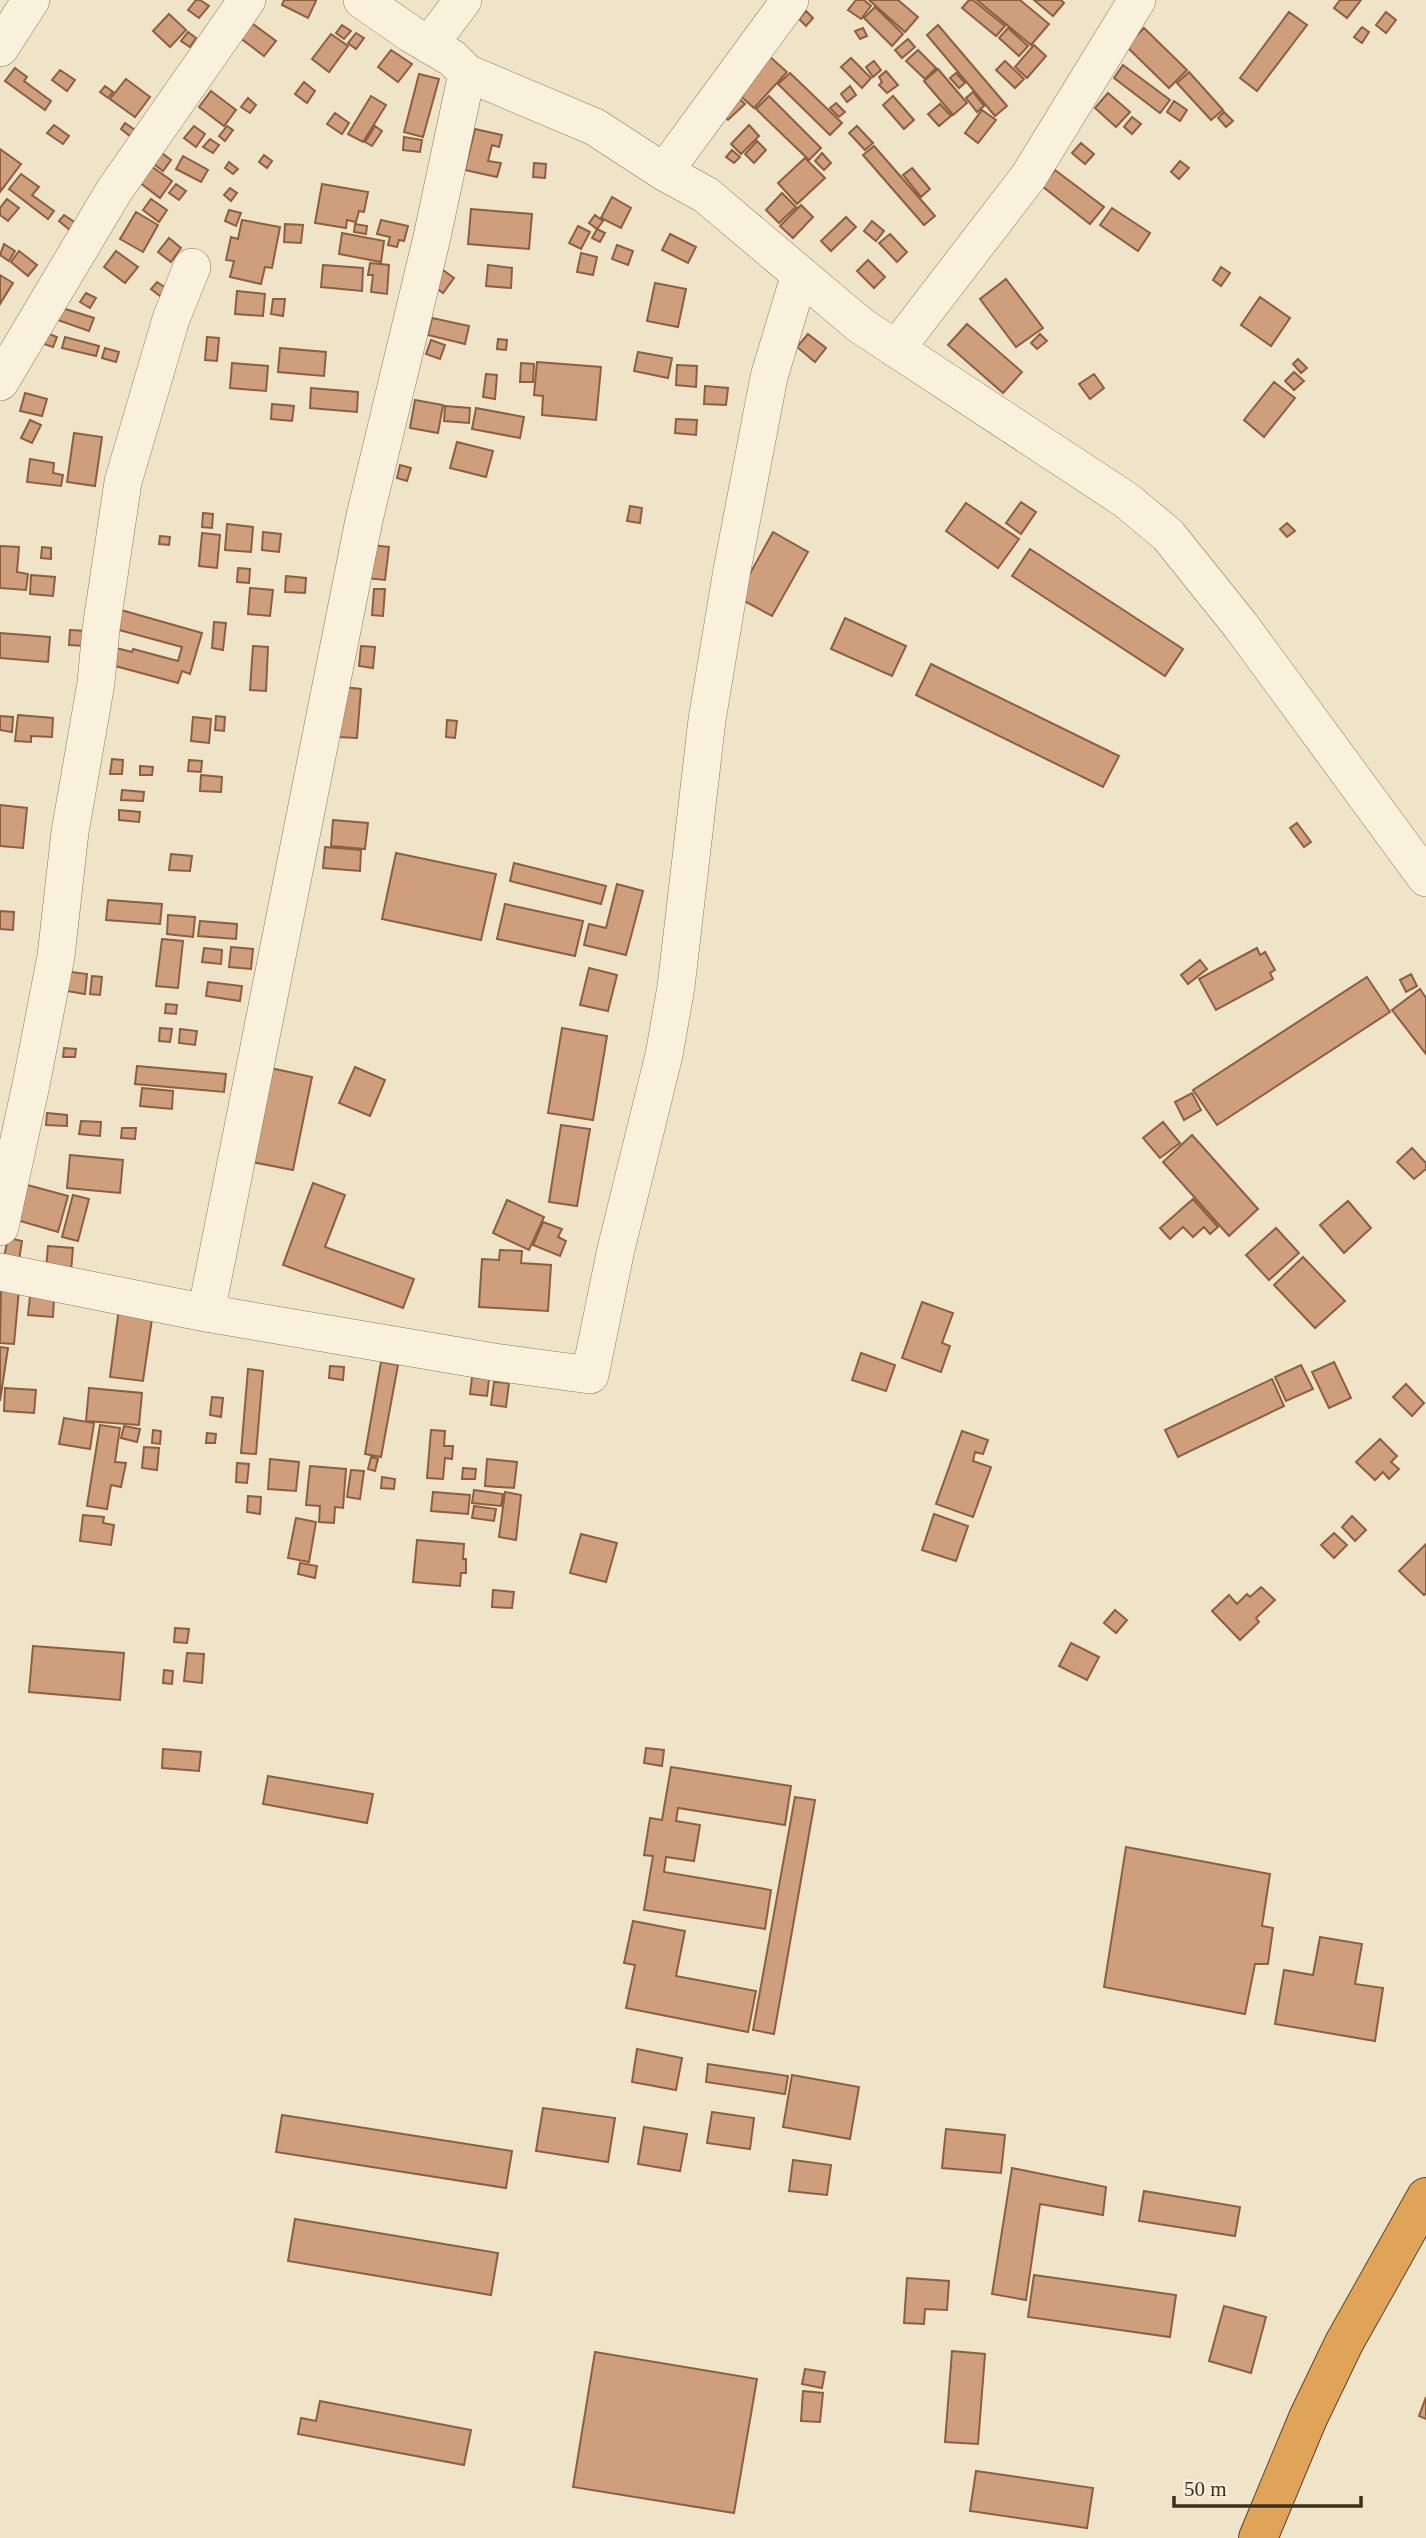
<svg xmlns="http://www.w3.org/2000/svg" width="1426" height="2538" viewBox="0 0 1426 2538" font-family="'Times New Roman',serif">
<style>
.building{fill:#cf9f7d;stroke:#8d5f41;stroke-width:2}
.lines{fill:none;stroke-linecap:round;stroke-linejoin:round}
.minor-casing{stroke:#8d765c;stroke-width:38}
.highway-casing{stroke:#5b4430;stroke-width:40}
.minor{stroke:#faf1dc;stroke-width:37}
.highway{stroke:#e0a458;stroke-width:38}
</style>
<rect width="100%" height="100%" fill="#f0e4c8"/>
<!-- building -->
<path class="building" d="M196,0H200L209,6L199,18L188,10Z
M284,0H314L316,1L308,18L282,5Z
M856,0H864L871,6L861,19L848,10Z
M869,0H898L918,17L905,32Z
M969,0H973L1005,26L996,36L962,8Z
M977,0H1020L1049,24L1031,45Z
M1034,0H1061L1064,3L1053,16Z
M1340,0H1361L1347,18L1334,8Z
M875,7L903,34L892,46L864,18Z
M806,11L813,18L806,26L799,19Z
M1289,12L1307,25L1257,91L1240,78Z
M1386,12L1396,20L1386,33L1376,25Z
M169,14L186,30L170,47L153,31Z
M242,16L276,41L264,56L231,31Z
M342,25L351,31L344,39L336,33Z
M938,25L1007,106L995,116L927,35Z
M1362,27L1369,32L1362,43L1354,37Z
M863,28L867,36L860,39L855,31Z
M1008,28L1028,46L1019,56L999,38Z
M1144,28L1187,70L1169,88L1126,46Z
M188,32L196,38L190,47L181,41Z
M356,33L364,38L356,49L348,43Z
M331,34L348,46L329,72L312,59Z
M908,39L915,47L902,58L895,50Z
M1034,45L1046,56L1027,78L1015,67Z
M391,50L412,64L398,82L378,67Z
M918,50L936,68L925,79L906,61Z
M769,56L787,72L754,108L737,93Z
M851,58L871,78L862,88L841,67Z
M874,61L881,70L873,77L866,67Z
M1005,61L1024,79L1015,88L996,70Z
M1123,65L1170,100L1160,113L1114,78Z
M15,68L27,77L24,81L51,101L45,110L5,81Z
M938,69L967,103L953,115L924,81Z
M60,70L75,80L67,91L52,80Z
M886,71L898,85L887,93L879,85L882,82L879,77Z
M1189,72L1223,110L1211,120L1177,83Z
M790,73L842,123L830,135L778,84Z
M956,73L965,83L959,88L950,78Z
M419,74L439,79L423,137L404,132Z
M126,79L150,97L135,117L110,99Z
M304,82L315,91L307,103L295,94Z
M105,86L113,92L108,98L100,92Z
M850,86L856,95L847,102L841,94Z
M211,91L236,110L224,126L199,107Z
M973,92L984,106L977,112L966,98Z
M733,93L745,104L728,120L717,110Z
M1108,93L1130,112L1116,127L1095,108Z
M371,96L386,105L363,142L348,134Z
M769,96L821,148L809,160L756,109Z
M893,96L914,120L904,129L883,105Z
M248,98L256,105L250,113L241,107Z
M1174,101L1187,110L1180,121L1167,112Z
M836,103L845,112L839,117L830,108Z
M940,104L951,116L939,126L928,114Z
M982,110L996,120L978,143L965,133Z
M1224,112L1233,121L1226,127L1218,118Z
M335,113L349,123L342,134L327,124Z
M1132,117L1141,124L1132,134L1124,127Z
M125,123L135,130L130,136L121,129Z
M54,125L69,136L63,144L47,133Z
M749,125L759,136L741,154L731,144Z
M194,126L205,134L196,147L184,138Z
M227,126L233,130L225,141L219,136Z
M375,126L382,131L372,146L365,142Z
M857,126L873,143L865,150L849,133Z
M475,129L502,135L499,147L492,145L488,161L501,163L497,177L465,170Z
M404,137L422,140L420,152L403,150Z
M210,139L219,145L213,153L203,147Z
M757,141L766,150L754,163L745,154Z
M1081,143L1094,154L1085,164L1072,153Z
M151,145L171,160L163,171L143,156Z
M874,146L935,216L924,225L863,155Z
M0,149L21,164L0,192Z
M732,150L740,157L734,163L726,157Z
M822,153L831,163L824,170L815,161Z
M264,155L272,161L267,168L259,162Z
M183,156L208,170L201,182L176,169Z
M805,158L825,178L797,204L778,183Z
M1180,161L1189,168L1179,179L1171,172Z
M229,162L238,169L233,174L225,168Z
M534,163L546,164L545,178L533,177Z
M151,166L172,181L160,198L139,182Z
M912,168L930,189L921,197L903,175Z
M1055,170L1104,207L1090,224L1042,186Z
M21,174L39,187L32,195L54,211L48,219L9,189Z
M176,184L186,191L179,200L169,193Z
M322,184L368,192L364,212L359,211L356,222L347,220L346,228L315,223Z
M230,188L237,193L231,201L224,195Z
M782,193L796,207L779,223L766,210Z
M612,197L631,208L621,228L601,218Z
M7,199L19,208L8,221L0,215V208Z
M151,199L167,210L159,222L143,210Z
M801,205L813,217L793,238L780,226Z
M1112,208L1150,233L1138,251L1100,225Z
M471,209L532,214L529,249L468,244Z
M229,210L241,213L236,226L225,221Z
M136,212L158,225L143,252L120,239Z
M64,215L76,223L71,231L59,221Z
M595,215L603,221L597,229L589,223Z
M846,217L856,227L831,251L821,241Z
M242,220L280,227L272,268L265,267L261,284L230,277L234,261L226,260L231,237L238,239Z
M381,220L408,226L404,241L399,240L397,247L388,245L390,237L377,234Z
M872,221L884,231L876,241L864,231Z
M285,224L303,225L301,243L284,242Z
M355,224L367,226L366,234L354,232Z
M578,226L590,232L581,249L569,243Z
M597,229L605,233L600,242L592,238Z
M342,233L384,241L381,262L339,254Z
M670,234L696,247L688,263L662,250Z
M890,234L907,252L897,262L879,243Z
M169,238L181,248L171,262L158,252Z
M4,244L15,251L9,261L0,255Z
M617,245L633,251L628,265L612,259Z
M19,251L37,265L28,276L11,262Z
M116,251L138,267L125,283L104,267Z
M581,253L597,257L593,275L577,272Z
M868,260L885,277L874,288L857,271Z
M370,263L389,265L387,294L371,292L373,275H368Z
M323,265L363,268L362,291L321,287Z
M488,265L512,268L511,288L486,286Z
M1221,267L1230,273L1221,286L1213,280Z
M443,270L454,278L443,293L432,285Z
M0,275L13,283L0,304Z
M1006,279L1043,328L1016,347L980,299Z
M157,282L166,288L160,296L151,289Z
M655,283L686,289L678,327L647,321Z
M237,291L265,294L263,316L235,314Z
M86,293L96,298L90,308L80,302Z
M1260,297L1290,318L1271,346L1241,325Z
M273,299H285L283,316L271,314Z
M56,306L94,318L89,331L52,318Z
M432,318L469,326L465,344L428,335Z
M967,324L1022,372L1003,393L948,345Z
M39,330L57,337L53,347L35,341Z
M808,334L826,348L815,362L797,347Z
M1040,334L1047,341L1037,349L1031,343Z
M65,337L99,346L96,356L62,348Z
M207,337L219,338L217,361L205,360Z
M498,339L507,340L506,350L497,349Z
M431,340L445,345L440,359L426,354Z
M105,348L119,352L116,362L102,358Z
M280,348L326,352L324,376L278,372Z
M638,352L672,358L668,378L634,371Z
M1298,359L1307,368L1301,373L1293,364Z
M537,362L601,367L596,420L542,415L543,396L534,395Z
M232,363L268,366L266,391L230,388Z
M521,363L534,364L533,382H520Z
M677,365L697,366L696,387L676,385Z
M1294,372L1304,381L1294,390L1285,381Z
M486,374L497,375L495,399L483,397Z
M1094,374L1104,388L1090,399L1079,384Z
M1274,382L1295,398L1264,437L1244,420Z
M705,386L728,388L726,405L704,404Z
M311,388L358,392L357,412L310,408Z
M25,393L47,399L42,416L20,411Z
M415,400L443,405L438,433L410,428Z
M272,404L294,406L292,421L271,419Z
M445,406L470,408L469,423L444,421Z
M476,408L524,417L520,438L472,429Z
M676,419L697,420L696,435L675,433Z
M30,420L41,425L32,443L21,438Z
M74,433L102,437L95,486L67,482Z
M457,442L493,451L486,477L450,468Z
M30,459L54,463L53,473L63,475L61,486L27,482Z
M400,465L411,468L407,481L397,478Z
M1021,502L1036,512L1021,534L1006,523Z
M966,503L1019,539L998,568L946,531Z
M630,506L642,508L640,523L627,521Z
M203,513L213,514L212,528L202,527Z
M1287,523L1295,531L1287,537L1280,529Z
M227,524L253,527L251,552L225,550Z
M263,532L281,534L279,552L262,550Z
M773,532L808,552L772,616L737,597Z
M202,533L220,535L217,568L199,566Z
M160,536L170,537L169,545L159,544Z
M370,545L389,547L385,580L367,578Z
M0,546L19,547L17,572L28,574L26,590L0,588Z
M42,547L51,548V559L41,558Z
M1030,549L1183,649L1165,676L1012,576Z
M238,568L250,569L249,583L237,582Z
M31,575L55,577L53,596L30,594Z
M286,576L306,578L305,593L285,592Z
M250,588L273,590L270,616L248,614Z
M374,589H385L383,616L372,615Z
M114,608L202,633L190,674L182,671L178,683L104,663L108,646L132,652L133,649L178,661L182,647L108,627Z
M845,618L906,646L892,676L831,649Z
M214,622L226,623L223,650L212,648Z
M70,630L87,631L86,646L69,645Z
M0,633L50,637L48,662L0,658Z
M253,646L268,647L266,691L250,690Z
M361,646L375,647L373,668L359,666Z
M931,664L1119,756L1103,787L916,695Z
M343,687L361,689L357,738L338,737Z
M18,715L53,718L52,737L31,736V742L15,741Z
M0,716L13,717L12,732L0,730Z
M216,716L225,717L224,731L215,730Z
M193,717L211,719L209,743L191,741Z
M447,720L457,721L455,738L446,737Z
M112,759L123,760L122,774H110Z
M189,760L202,761L201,772L188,771Z
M140,766L153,767L152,775H140Z
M201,775L222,777L221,792L200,791Z
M122,790L144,792L143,801L121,800Z
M0,805L27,808L23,848L0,846Z
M119,810L140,812L139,822L119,820Z
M333,820L368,823L365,849L331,846Z
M1297,823L1311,842L1304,847L1290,828Z
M325,847L361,850L360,871L323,868Z
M396,853L496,874L481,940L382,919Z
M171,854L192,856L190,871L169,870Z
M514,863L606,886L601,904L510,881Z
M617,884L643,891L626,955L584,945L589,924L606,928Z
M108,900L162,904L160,924L106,920Z
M505,904L583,921L575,956L497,939Z
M0,911L14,912L13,930L0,929Z
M168,915L195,917L193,937L167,934Z
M200,921L237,924L236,939L198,936Z
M162,939L183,941L178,988L156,986Z
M231,947L253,949L251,969L229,967Z
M204,948L222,950L221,964L202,962Z
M1257,948L1260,955L1265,952L1275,970L1270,973L1273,979L1216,1010L1199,979Z
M1200,960L1207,969L1188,984L1181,975Z
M589,968L617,975L608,1011L580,1005Z
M64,971L87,974L85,994L61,990Z
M1411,974L1417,986L1406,992L1400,980Z
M92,976L102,977L100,995L90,994Z
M1367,977L1390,1012L1217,1125L1193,1090Z
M208,982L242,986L240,1001L206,996Z
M1420,989L1426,998V1054L1392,1010Z
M166,1004L177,1005L176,1014L165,1013Z
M160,1028L172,1029L170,1042L159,1041Z
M562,1028L607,1036L593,1120L548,1113Z
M180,1029L197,1031L195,1045L179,1043Z
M64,1048L76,1049L75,1057H63Z
M137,1066L226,1074L224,1092L135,1084Z
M266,1067L312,1077L293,1170L247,1161Z
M355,1067L385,1080L370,1116L339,1103Z
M142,1088L173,1091L172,1109L140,1106Z
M1192,1093L1201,1110L1184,1120L1175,1102Z
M47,1113L67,1115V1126L46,1125Z
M81,1121L101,1122L100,1136L79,1134Z
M1163,1122L1180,1143L1160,1158L1143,1138Z
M561,1125L590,1129L577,1206L549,1202Z
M122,1128H136L135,1139L121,1138Z
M1192,1135L1258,1209L1229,1236L1163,1162Z
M1412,1148L1426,1163V1169L1414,1179L1397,1162Z
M70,1155L123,1160L120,1193L67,1188Z
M20,1183L68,1196L58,1232L10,1218Z
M313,1183L345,1195L325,1247L414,1279L403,1308L283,1265Z
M73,1195L89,1199L78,1241L62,1237Z
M1193,1199L1218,1227L1210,1234L1204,1227L1193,1237L1183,1227L1170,1239L1160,1228Z
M507,1200L544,1217L529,1250L493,1233Z
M1348,1201L1371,1228L1344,1253L1320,1225Z
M543,1222L562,1229L558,1237L566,1241L560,1256L533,1245Z
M1276,1228L1299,1253L1269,1280L1246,1255Z
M8,1238L22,1241L19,1260L4,1257Z
M48,1246L73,1248L71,1271L46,1269Z
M500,1250L522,1251L521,1263L551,1265L548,1311L479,1307L482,1259L499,1260Z
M1303,1257L1345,1301L1315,1328L1274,1285Z
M1,1288L19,1290L14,1344L0,1343Z
M30,1296L54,1298L53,1317L28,1315Z
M922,1302L953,1313L942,1343L950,1346L941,1372L902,1358Z
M119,1308L153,1312L143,1381L110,1377Z
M0,1347L8,1348L0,1401Z
M861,1353L895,1365L886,1391L852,1380Z
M381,1362L398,1365L381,1457L365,1454Z
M1334,1362L1351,1398L1329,1408L1312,1372Z
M1301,1365L1313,1389L1286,1401L1275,1377Z
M330,1366L344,1367L343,1380L329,1378Z
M248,1369L263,1371L256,1454L241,1453Z
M472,1377L489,1379L487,1396L470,1394Z
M1272,1379L1284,1406L1178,1457L1165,1430Z
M494,1382L509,1383L506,1407L491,1405Z
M1406,1384L1424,1403L1412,1416L1393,1397Z
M5,1388L36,1390L34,1413L4,1411Z
M89,1388L142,1393L139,1425L86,1421Z
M212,1397L223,1398L221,1417L210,1415Z
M64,1418L94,1423L90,1449L59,1444Z
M100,1425L120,1428L115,1462L126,1463L121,1487L111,1485L107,1509L87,1506Z
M124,1426L140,1429L137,1442L121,1438Z
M153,1430L161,1431L160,1444L152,1443Z
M431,1430L445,1431L444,1446H453L452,1459L445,1458L443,1479L427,1478Z
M962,1431L988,1440L983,1454L975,1452L973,1461L991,1467L973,1517L936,1504Z
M207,1433L216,1434L215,1443H206Z
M1380,1439L1397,1456L1391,1462L1399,1469L1389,1479L1383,1472L1375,1480L1356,1462Z
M144,1447L159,1448L157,1470L142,1468Z
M371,1457L378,1459L375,1471L368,1469Z
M270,1459L299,1462L296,1491L268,1489Z
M487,1459L517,1462L514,1488L485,1486Z
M237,1463L249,1464L247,1483L236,1482Z
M310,1466L346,1469L343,1508L335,1507L334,1523L319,1522L320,1506L306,1505Z
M463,1468L476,1469L475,1479H462Z
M351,1470L364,1471L360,1499L347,1497Z
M382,1477L395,1479L394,1489L381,1488Z
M474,1490L503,1494L501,1506L472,1503Z
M433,1492L470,1495L468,1514L431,1511Z
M505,1492L521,1495L516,1540L499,1537Z
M248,1496L261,1497L260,1514L247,1512Z
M474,1506L496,1509L494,1521L472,1518Z
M934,1514L968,1526L956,1561L922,1550Z
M83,1515L104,1517L103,1523L114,1525L111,1545L80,1541Z
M1352,1516L1366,1530L1355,1541L1342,1527Z
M296,1518L316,1522L309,1562L288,1558Z
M1334,1533L1347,1545L1334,1558L1321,1545Z
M581,1534L617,1543L606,1582L570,1573Z
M417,1540L464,1544L463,1559H466V1573H461L460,1586L413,1582Z
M1426,1544V1593L1424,1595L1399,1571Z
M300,1563L317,1566L315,1578L298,1574Z
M1261,1587L1275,1600L1256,1618L1259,1622L1240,1640L1212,1611L1229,1595L1237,1604L1247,1594L1250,1597Z
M493,1590L514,1592L512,1608L492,1607Z
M1115,1610L1127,1620L1116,1633L1104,1623Z
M175,1628L189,1629L187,1643L174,1642Z
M1071,1643L1099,1657L1087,1680L1059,1666Z
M33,1646L124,1653L120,1700L29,1692Z
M187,1653L204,1654L202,1683L184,1681Z
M164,1670L173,1671L172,1684L163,1683Z
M646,1748L664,1750L662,1766L644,1763Z
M163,1749L201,1752L199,1771L162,1768Z
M671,1767L791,1786L785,1825L678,1808L676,1821L700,1825L694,1861L666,1857L664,1872L771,1890L765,1929L644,1910L653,1856L644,1855L650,1818L662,1820Z
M268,1776L373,1794L367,1823L263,1804Z
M795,1797L815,1800L774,2034L753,2030Z
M1126,1847L1270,1874L1262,1926L1273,1928L1268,1964H1255L1245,2014L1104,1987Z
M633,1921L685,1931L676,1976L756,1991L748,2032L626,2008L635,1965L624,1963Z
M1320,1937L1362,1944L1355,1984L1383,1988L1375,2041L1275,2024L1284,1970L1313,1975Z
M637,2049L682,2058L676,2090L632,2082Z
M708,2064L788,2076L785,2094L706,2082Z
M792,2075L859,2087L850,2139L783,2127Z
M543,2108L615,2118L608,2162L536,2151Z
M712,2112L754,2118L750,2149L707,2143Z
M282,2115L512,2151L506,2188L276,2152Z
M644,2127L687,2134L680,2171L638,2164Z
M946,2129L1005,2135L1001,2173L942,2168Z
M793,2160L831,2165L827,2195L789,2191Z
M1012,2168L1106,2187L1103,2215L1040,2204L1026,2300L992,2294Z
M1144,2191L1240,2207L1235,2236L1139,2221Z
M295,2219L498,2253L491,2295L288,2261Z
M1034,2275L1176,2295L1170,2337L1028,2317Z
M907,2278L949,2281L947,2310L925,2309L924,2324L904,2323Z
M1224,2306L1266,2317L1251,2373L1209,2361Z
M952,2351L985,2354L978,2444L945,2442Z
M595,2352L757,2379L734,2513L573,2487Z
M805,2369L825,2372L822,2388L802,2384Z
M803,2391L823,2393L820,2422L801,2421Z
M1426,2397V2419L1419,2416Z
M320,2401L471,2430L464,2465L298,2434L301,2418L316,2421Z
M976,2471L1093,2488L1087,2528L970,2511Z"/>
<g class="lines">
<!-- minor casing -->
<g class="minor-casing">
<path id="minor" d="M362,0L411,34L452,58L467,73L595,127L664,172L706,195L860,325L1126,500L1168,535L1241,626L1426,878
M429,45L463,0
M0,48L31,0
M664,172L790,0
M896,349L1029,176L1137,0
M0,382L114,191L247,0
M0,1227L32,1080L56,956L70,832L96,683L101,629L123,482L171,319L192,267
M0,1272L206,1313L494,1362L590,1375L616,1249L664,1055L676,987L707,720L732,570L769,377L800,274
M206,1313L364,520L432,237L467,73"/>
</g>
<!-- highway casing -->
<g class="highway-casing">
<path id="highway" d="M1258,2538L1308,2418L1344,2343L1426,2197"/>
</g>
<!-- minor -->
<use href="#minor" class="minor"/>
<!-- highway -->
<use href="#highway" class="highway"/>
</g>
<!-- scale -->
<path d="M1174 2496v10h187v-10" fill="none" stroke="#3d2e20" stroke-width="3.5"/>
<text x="1184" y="2496" font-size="21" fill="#3d2e20" stroke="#f7eed8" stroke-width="5" paint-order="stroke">50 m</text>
</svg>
